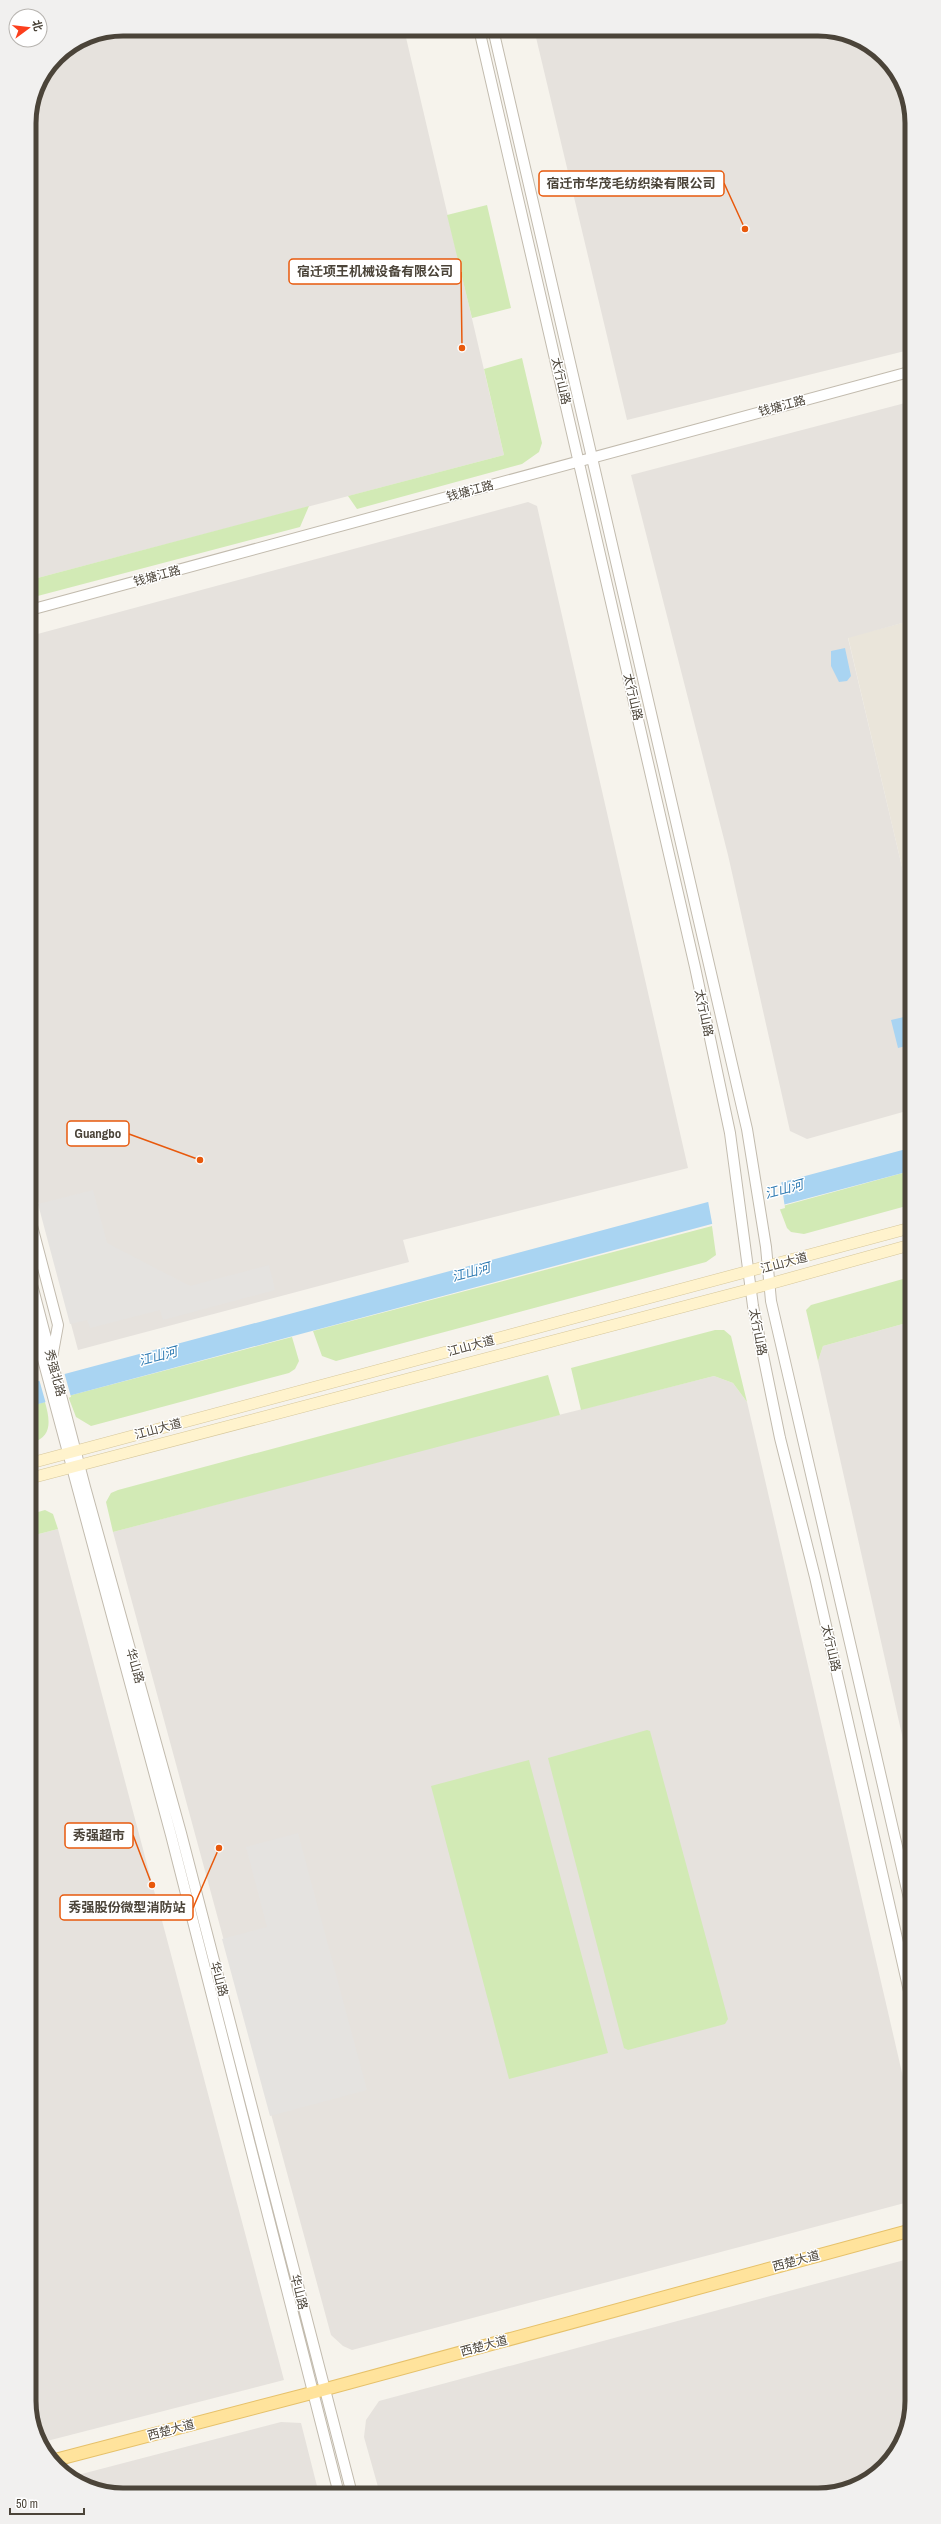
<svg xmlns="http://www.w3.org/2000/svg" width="941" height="2524" viewBox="0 0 941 2524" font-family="'Archivo Narrow','Noto Sans SC',sans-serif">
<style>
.residential{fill:#eae5da}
.industrial{fill:#e6e2dd}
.green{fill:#d2eab5}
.parking{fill:#e5e3e0}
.water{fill:#a9d4f2}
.pier{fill:#f6f3ec}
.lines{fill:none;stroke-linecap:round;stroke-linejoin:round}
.tertiary-casing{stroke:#c2bbae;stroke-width:12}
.secondary-casing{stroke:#d6c79b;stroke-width:12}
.primary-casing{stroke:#e6c16a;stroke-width:14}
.tertiary{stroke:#fff;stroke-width:10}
.secondary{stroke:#fff3cd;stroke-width:11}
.primary{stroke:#ffe39c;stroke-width:12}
.labels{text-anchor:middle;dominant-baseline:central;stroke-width:3;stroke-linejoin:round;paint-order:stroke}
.street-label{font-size:12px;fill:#4b4439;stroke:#fff}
.water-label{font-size:13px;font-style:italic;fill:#2e7ab2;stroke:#fff}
.rim{fill:none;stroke:#4b4439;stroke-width:5}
.leader{fill:none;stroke:#e8590c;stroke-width:1.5}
.callout-dot{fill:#e8590c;stroke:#fff;stroke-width:1.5}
.callout{fill:#fff;stroke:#e8590c;stroke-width:1.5}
.callout-label{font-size:13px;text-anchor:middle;font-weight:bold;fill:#4b4439}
</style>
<rect width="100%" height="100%" fill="#f6f3ec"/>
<!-- residential -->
<path class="residential" d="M906,622L909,634L910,901L848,637Z"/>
<!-- industrial -->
<path class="industrial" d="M123,29H404L504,455L30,580L29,117L36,87L57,56L87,36Z
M534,29H824L875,49L905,93L909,107V350L627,420Z
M909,402V634L906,622L848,638L910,901V1110L807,1139L790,1131L728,855L631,475Z
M528,502L537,506L688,1168L403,1240L409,1262L78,1350L31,1175L30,636Z
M910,1322L911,1775L818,1361L823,1346Z
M714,1376L733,1383L747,1402L912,2116V2201L352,2350L343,2346L331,2335L113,1532L447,1443Z
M58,1529L284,2380L43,2442L32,2426L31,1536Z
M912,2258V2401L893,2458L843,2492L380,2494L364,2437L366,2420L379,2401Z
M281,2422L301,2423L319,2494L117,2495L70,2477Z"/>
<!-- green -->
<path class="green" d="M487,205L511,308L472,318L447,215Z
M522,358L542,443L539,452L522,464L357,509L348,496L504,455L484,369Z
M309,506L300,527L30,598V580Z
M910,1171V1205L804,1234L791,1232L787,1228L779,1207Z
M712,1226L716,1255L706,1262L336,1361L322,1356L313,1331Z
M910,1277V1322L823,1346L818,1361L806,1310L811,1305Z
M715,1330H724L731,1336L747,1402L733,1383L714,1376L581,1410L571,1368Z
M292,1337L299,1361L295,1369L289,1373L91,1426L76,1417L68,1396Z
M548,1375L560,1415L113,1532L106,1502L111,1493L118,1490Z
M45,1402C50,1420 53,1437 31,1443V1406Z
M45,1510L53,1514L58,1529L31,1536V1514Z
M647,1730L650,1731L728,2019L725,2024L628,2050L624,2048L548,1758Z
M529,1760L608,2053L509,2079L431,1786Z"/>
<!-- parking -->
<path class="parking" d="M93,1190L107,1243L190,1286L269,1265L275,1290L163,1320L160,1310L90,1328L87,1320L70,1324L38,1204Z
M298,1833L367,2090L270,2116L222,1939L267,1927L246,1847Z"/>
<!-- water -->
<path class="water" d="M845,648L851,676L847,681L839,682L831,666V651Z
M904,1017L910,1033V1045L898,1048L891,1020Z
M910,1148V1171L31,1406V1383Z"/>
<!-- pier -->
<path class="pier" d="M781,1181L785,1208L713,1228L708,1201Z
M64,1372L71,1397L46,1404L39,1379Z"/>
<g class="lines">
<!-- tertiary casing -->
<g class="tertiary-casing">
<path id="tertiary" d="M479,29L695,967L730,1133L753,1306L780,1438L815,1577L911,2000
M493,29L747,1129L766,1247L771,1301L911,1907
M30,610L909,372
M31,1222L58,1325L52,1358
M31,1281L85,1487L181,1833L352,2494
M31,1315L171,1835L339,2494"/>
</g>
<!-- secondary casing -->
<g class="secondary-casing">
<path id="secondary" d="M31,1463L910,1228
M31,1478L751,1289L910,1245"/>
</g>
<!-- primary casing -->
<g class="primary-casing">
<path id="primary" d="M55,2460L304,2395L912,2230"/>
</g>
<!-- tertiary -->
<use href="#tertiary" class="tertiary"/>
<!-- secondary -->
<use href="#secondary" class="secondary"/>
<!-- primary -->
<use href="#primary" class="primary"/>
</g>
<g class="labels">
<!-- street labels -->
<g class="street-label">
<text transform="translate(561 381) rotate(77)">太行山路</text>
<text transform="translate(782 406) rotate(-15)">钱塘江路</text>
<text transform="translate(470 491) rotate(-15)">钱塘江路</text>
<text transform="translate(157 576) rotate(-15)">钱塘江路</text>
<text transform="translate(633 697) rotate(77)">太行山路</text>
<text transform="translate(704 1013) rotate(78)">太行山路</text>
<text transform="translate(784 1263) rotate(-15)">江山大道</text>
<text transform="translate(758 1332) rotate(79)">太行山路</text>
<text transform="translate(471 1346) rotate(-15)">江山大道</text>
<text transform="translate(55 1373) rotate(75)">秀强北路</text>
<text transform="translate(158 1429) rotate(-15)">江山大道</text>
<text transform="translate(831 1648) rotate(77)">太行山路</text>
<text transform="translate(135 1666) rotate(74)">华山路</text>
<text transform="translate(219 1979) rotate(75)">华山路</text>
<text transform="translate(796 2261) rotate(-15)">西楚大道</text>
<text transform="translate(299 2292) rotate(76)">华山路</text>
<text transform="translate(484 2346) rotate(-15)">西楚大道</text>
<text transform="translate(171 2430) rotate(-15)">西楚大道</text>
</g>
<!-- water labels -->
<g class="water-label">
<text transform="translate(784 1189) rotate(-15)">江山河</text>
<text transform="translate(471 1272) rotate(-15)">江山河</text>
<text transform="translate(158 1356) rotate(-15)">江山河</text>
</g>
</g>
<!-- crop -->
<path d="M0 0H941V2524H0ZM123 36H818A87 87 0 0 1 905 123V2401A87 87 0 0 1 818 2488H123A87 87 0 0 1 36 2401V123A87 87 0 0 1 123 36Z" fill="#f1f0ef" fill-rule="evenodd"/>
<path class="rim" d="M123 36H818A87 87 0 0 1 905 123V2401A87 87 0 0 1 818 2488H123A87 87 0 0 1 36 2401V123A87 87 0 0 1 123 36Z"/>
<!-- callouts -->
<path class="leader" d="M745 229L724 183M462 348L461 272M200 1160L129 1134M152 1885L133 1835M219 1848L193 1908"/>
<g class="callout-dot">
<circle cx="745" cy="229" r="4"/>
<circle cx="462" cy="348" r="4"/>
<circle cx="200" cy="1160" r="4"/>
<circle cx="152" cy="1885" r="4"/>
<circle cx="219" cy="1848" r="4"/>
</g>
<g class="callout">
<rect x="539" y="171" width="185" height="25" rx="4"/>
<rect x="289" y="259" width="172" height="25" rx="4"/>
<rect x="67" y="1121" width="62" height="25" rx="4"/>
<rect x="65" y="1823" width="68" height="25" rx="4"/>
<rect x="60" y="1895" width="133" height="25" rx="4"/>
</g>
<g class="callout-label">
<text x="631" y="188">宿迁市华茂毛纺织染有限公司</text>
<text x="375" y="276">宿迁项王机械设备有限公司</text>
<text x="98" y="1138">Guangbo</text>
<text x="99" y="1840">秀强超市</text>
<text x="127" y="1912">秀强股份微型消防站</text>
</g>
<!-- north arrow -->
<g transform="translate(28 28) rotate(75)"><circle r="19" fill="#ffffff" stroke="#b7b4b0"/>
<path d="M0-3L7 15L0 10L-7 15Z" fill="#fc3f1d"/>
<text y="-6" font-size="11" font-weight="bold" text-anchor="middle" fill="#4b4439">北</text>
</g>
<!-- scale -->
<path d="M10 2508v6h74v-6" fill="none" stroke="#4b4439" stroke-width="2"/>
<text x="16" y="2508" font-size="12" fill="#4b4439" stroke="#ffffff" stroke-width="3" paint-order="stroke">50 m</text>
</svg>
